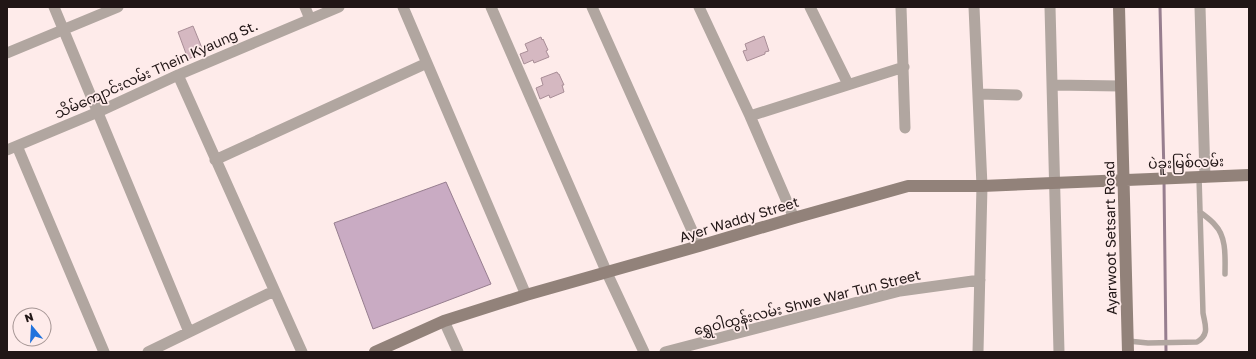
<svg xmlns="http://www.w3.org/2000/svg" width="1256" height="359" viewBox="0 0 1256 359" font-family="'Golos Text','Noto Sans Myanmar',sans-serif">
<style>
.water{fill:#c9abc3;stroke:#977e8f}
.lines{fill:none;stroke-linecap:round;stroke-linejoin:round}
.stream{stroke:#977e8f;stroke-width:3}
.building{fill:#d5b8c1;stroke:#a98e97}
.lane{stroke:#b1a6a0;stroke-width:5.5}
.street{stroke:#b1a6a0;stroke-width:11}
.secondary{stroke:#92827a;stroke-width:12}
.labels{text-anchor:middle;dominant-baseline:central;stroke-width:3.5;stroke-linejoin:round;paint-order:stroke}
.street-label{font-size:14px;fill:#211616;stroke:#feebea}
</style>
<rect width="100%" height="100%" fill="#feebea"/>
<!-- water -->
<path class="water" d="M446,182L491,284L373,329L334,223Z"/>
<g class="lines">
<!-- stream -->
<path class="stream" d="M1160,7L1164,175
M1164,181L1166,352"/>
</g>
<!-- building -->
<path class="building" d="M193,26L204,53L188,59L178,32Z
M764,36L769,51L765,52V54L747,61L743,51L747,50L745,44Z
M541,37L542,40L543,39L548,50L546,51L549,57L534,63L533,60L524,64L520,54L528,51L525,44Z
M557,72L558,74H559L564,85H562L564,92L550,98L549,95L540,99L536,88L543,85L541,78Z"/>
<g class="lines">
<!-- lane -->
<path class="lane" d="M1200,212C1205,216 1211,220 1215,225C1227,237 1225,259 1225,274
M1128,341L1148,343L1197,342C1210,334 1205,325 1203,313L1199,177"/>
<!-- street -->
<path class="street" d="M54,7L189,332
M305,7L310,19
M403,7L526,295
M491,7L607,273L644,352
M592,7L699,246
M699,7L750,116L794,218
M810,7L848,84
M901,7L905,128
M974,7L982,186L978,352
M1050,7L1059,352
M1200,7L1205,177
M7,53L118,7
M178,75L302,352
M1053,85L1121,86
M978,94L1017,95
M750,116L904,67
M17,146L104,352
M7,150L98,112L178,75L339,7
M215,160L427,63
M444,321L458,352
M148,352L274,291
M665,352L900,291L980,280"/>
<!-- secondary -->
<path class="secondary" d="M1119,7L1128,352
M375,352L444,321L526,295L699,246L794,218L908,186H982L1249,175"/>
</g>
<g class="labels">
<!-- street labels -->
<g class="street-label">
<text transform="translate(156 69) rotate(-24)">သိမ်ကျောင်းလမ်း Thein Kyaung St.</text>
<text transform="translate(1186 162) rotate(-2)">ပဲခူးမြစ်လမ်း</text>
<text transform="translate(739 219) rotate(-17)">Ayer Waddy Street</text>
<text transform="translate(1110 238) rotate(-91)">Ayarwoot Setsart Road</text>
<text transform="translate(807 302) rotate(-14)">ရွှေဝါထွန်းလမ်း Shwe War Tun Street</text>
</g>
</g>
<!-- border -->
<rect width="1256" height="359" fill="none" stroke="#211616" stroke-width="16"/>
<!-- north arrow -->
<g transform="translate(32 327) rotate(342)"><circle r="19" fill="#feebea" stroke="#a69695"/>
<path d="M0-3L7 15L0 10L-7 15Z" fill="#2072dd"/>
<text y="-6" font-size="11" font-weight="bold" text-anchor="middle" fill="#211616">N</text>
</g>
</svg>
